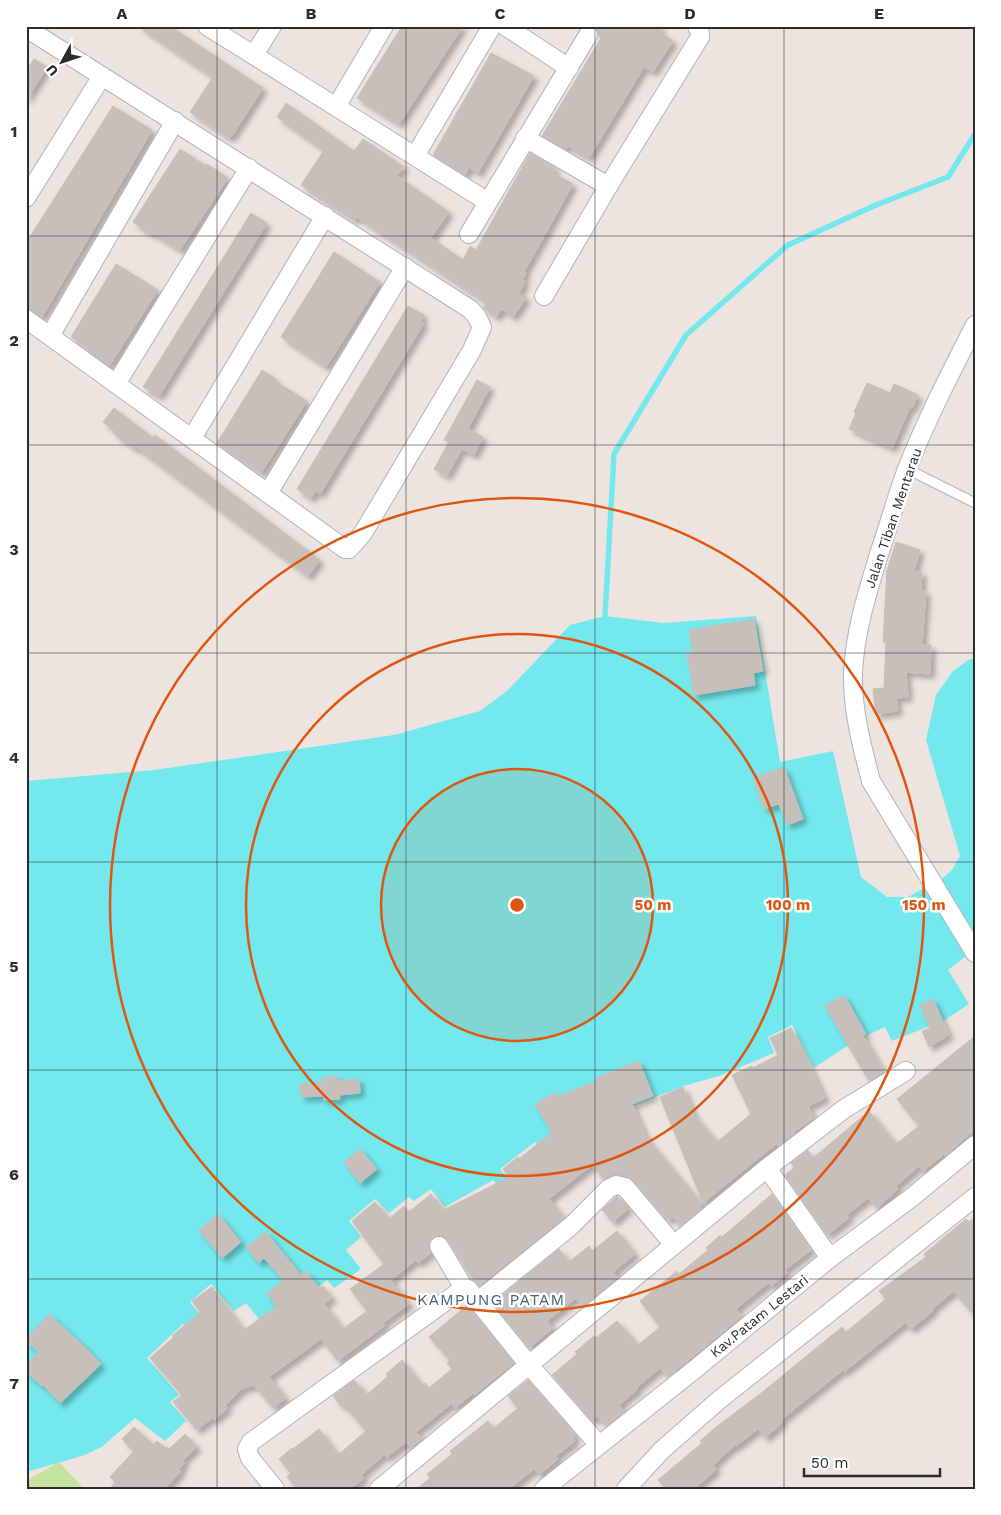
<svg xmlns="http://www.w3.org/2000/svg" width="1001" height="1515" viewBox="0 0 1001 1515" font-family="'Work Sans',sans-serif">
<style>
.green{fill:#c5e39c}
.water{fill:#74e9ed}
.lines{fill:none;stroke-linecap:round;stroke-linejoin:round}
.stream{stroke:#74e9ed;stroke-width:5.5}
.building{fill:#c6bfba;stroke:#c9bfb8;filter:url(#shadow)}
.lane-casing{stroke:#afb4bc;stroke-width:11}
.street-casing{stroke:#afb4bc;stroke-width:20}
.lane{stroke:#fff;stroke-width:9}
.street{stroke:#fff;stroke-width:18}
.grid{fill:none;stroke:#2c2c2c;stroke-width:1;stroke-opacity:0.55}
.ring{fill:none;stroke:#df570e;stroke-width:2.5}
.labels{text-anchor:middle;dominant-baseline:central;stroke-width:5;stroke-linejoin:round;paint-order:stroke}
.street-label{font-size:14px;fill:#2c2c2c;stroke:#fff}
.quarter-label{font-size:16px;letter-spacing:1px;fill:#4c607c;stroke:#fff}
.centre{fill:#df570e;stroke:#fff;stroke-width:2.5}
.ring-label{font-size:15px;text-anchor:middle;font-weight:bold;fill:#df570e;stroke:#fff;stroke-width:5;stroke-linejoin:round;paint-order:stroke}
.neatline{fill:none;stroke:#2c2c2c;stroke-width:2}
.grid-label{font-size:16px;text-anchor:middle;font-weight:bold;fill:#2c2c2c}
</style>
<defs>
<filter id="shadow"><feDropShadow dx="4.5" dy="4.5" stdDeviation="2.5" flood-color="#0004"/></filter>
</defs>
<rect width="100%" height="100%" fill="#ede4df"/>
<!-- green -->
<path class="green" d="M59,1462L84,1489H26V1481Z"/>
<!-- water -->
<path class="water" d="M605,616L664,623L756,616L780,762L833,751L861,877L887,897H908L944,877L952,870L960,856L926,740L936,695L953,671L970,659L975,658V949L948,970L969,1004L945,1020L892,1041L885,1027L853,1042L814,1068L792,1025L768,1037L774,1053L719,1076L687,1085L611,1114L545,1152L535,1142L500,1169L531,1206L521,1214L493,1180L445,1207L431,1189L414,1201L409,1197L389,1213L375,1199L349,1221L361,1237L346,1250L361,1269L334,1288L327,1280L267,1329L246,1303L234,1311L211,1284L190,1302L205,1322L194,1333L183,1324L147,1358L179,1395L170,1402L186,1421L165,1441L135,1418L103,1446L85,1455L26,1472V781L154,770L394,735L480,711L507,691L570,625Z"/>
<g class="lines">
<!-- stream -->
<path class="stream" d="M605,616L614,454L686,335L788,245L876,205L948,177L975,134"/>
</g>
<!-- building -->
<path class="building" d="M138,26H170L263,88L232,136H231L229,138L190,112L213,77Z
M402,26H463L399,124L357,98Z
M594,26H662L658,31L673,41L653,72L644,67L589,158L568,146L566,149L542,136L601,38L599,36L597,30Z
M491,53L534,76L478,173L469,167L465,175L433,155Z
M34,59L47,67L26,100V71Z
M286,103L354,151L363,139L404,167L397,176L449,212L431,238L463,260L470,246L476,250L530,153L555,168L553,173L573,184L524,272L526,273L522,280L525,281L519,293L526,298L513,317L502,309L496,317L483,308L487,303L357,217L355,220L301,185L324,150L277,117Z
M113,106L152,130L42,317L26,308V243Z
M180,149L206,166L207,164L228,178L180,250L153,233L152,235L133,222Z
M251,213L267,223L159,396L143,387Z
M334,252L380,282L326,367L281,337Z
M116,264L158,290L109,366L88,351L90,349L71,337Z
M408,306L424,315L420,321L424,323L320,494L316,491L311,498L297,489Z
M262,370L276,379L275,381L307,401L261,473L217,443Z
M477,380L490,387L468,429L483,437L474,455L462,449L447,476L434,469L449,442L444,440Z
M867,383L890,393L894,384L918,395L912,408L910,407L892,448L849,429L856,413L854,412Z
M114,408L153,438L155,435L320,560L308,576L136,447L135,449L113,433L115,431L103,422Z
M896,542L920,550L914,571L922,572L921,591H926L922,645H931L930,674L906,672L908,697L896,698L898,711L876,714L873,689L884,688L886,642H883L887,570Z
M754,619L763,671L753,673L755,685L694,695L687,654H693L689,630Z
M784,767L803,819L787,825L779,804L764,809L753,778Z
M844,995L866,1034L863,1036L884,1072L869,1081L825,1006Z
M933,999L949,1035L929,1047L922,1031L930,1028L920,1005Z
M791,1028L825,1098L808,1106L814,1118L793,1132L795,1133L778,1146L776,1144L703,1203L660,1097L683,1087L694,1115L717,1142L751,1114L732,1075L752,1066L753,1068L778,1055L770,1038Z
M975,1036V1129L945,1156L944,1154L923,1171L919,1166L896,1186L898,1189L877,1208L868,1198L847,1215L849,1218L827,1235L785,1175L794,1168L791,1163L808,1150L813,1158L869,1111L896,1144L919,1126L897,1099Z
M639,1061L653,1096L632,1104L646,1137L702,1204L700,1206L702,1208L680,1226L673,1217L667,1220L633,1180L618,1175L604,1179L592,1165L549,1199L564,1218L479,1286L465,1268L448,1240L439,1235L433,1237L428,1246L431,1253L418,1263L416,1260L391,1280L409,1304L383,1323L385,1325L338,1361L321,1339L269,1377L286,1398L273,1408L254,1385L242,1389L225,1405L228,1408L214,1420L212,1418L197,1430L173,1402L182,1395L150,1358L174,1337L172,1336L200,1312L192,1301L212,1287L244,1330L277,1306L267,1294L283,1280L264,1258L259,1263L246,1247L266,1232L301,1275L306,1271L320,1289L323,1286L332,1298L324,1304L343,1329L367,1311L350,1289L384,1264L352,1221L375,1202L389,1219L404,1206L409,1212L431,1194L444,1210L509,1177L503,1169L518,1157L519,1159L552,1132L535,1105L555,1092L558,1096L597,1081L596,1078Z
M338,1076V1081L359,1079L360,1093L339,1095L340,1099L324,1100V1096L301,1097L300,1084L323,1082L322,1078Z
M360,1149L377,1169L360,1183L344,1162Z
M772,1194L811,1250L785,1270L787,1273L771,1286L768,1283L736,1309L742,1316L668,1377L660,1368L636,1388L638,1389L619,1405L624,1412L606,1426L597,1416L592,1421L552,1375L577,1354L575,1352L594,1336L596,1338L617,1321L638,1345L660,1327L640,1301L677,1271L679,1274L708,1250L706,1248L720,1235L722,1237Z
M617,1196L629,1208L613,1222L602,1210Z
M218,1214L241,1242L222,1258L199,1230Z
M975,1217V1317L954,1291L932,1309L933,1311L911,1329L905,1323L844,1372L843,1370L781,1420L783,1422L765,1438L758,1429L736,1446L735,1445L713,1465L717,1469L694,1489H666L658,1480L702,1443L700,1441L716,1427L760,1394L842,1327L846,1332L886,1299L879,1291L926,1257L924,1254L966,1219L969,1222Z
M617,1231L635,1254L613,1272L618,1277L583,1307L576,1298L547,1321L553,1328L529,1348L493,1303L559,1249L569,1262L589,1246L592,1251Z
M467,1305L514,1363L475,1394L473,1393L455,1408L451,1404L416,1432L422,1439L411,1448L406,1442L387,1457L384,1455L361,1475L364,1478L350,1489H297L287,1477L291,1473L279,1459L292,1448L293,1449L319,1429L338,1455L366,1431L344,1405L341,1406L333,1396L354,1380L367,1395L388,1376L386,1374L402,1360L422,1385L425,1383L429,1388L452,1369L447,1363L450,1360L429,1337Z
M49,1314L85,1347L101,1364L60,1403L43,1385L42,1386L26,1372V1366L38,1352L26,1341V1339Z
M528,1380L576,1435L573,1438L575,1441L556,1456L558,1459L539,1475L534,1469L509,1489H417L430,1478L427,1474L452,1454L450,1451L488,1421L494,1428L518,1408L508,1396Z
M134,1427L153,1445L157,1441L166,1449L167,1447L169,1449L185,1434L197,1447L182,1461L185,1463L179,1469L181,1471L165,1489H110L115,1482L110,1477L134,1451L122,1439Z"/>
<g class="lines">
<!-- lane casing -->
<g class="lane-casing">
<path id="lane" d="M907,469L975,503"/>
</g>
<!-- street casing -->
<g class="street-casing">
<path id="street" d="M207,26L488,202
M505,26L569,68
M26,28L470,309L477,317L482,327L472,350L363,533L349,549H345L26,319
M254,55L272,26
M336,107L384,26
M525,138L608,186
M415,156L492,26
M26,198L102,76
M469,234L588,35
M544,296L612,180L700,37V33L697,26
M975,325C951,372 926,420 907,469C897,495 890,522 881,548C868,590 855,630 853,673C852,709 862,747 871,781L975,953
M50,336L175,121
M116,384L249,168
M192,438L325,216
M268,493L405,267
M767,1168L830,1258
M439,1246L464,1288
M478,1301L571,1226L608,1189L616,1185L625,1187L674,1245
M275,1489L250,1458L247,1449L251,1442L464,1288L468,1289L529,1365L599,1445
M379,1489L767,1168L844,1109L906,1071
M544,1489L694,1370L830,1258L911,1198L975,1145
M626,1489L662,1450L719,1400L975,1197"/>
</g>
<!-- lane -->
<use href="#lane" class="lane"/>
<!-- street -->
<use href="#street" class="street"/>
</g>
<!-- grid -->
<path class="grid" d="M217,26V1489M406,26V1489M595,26V1489M784,26V1489M26,236H975M26,445H975M26,653H975M26,862H975M26,1070H975M26,1279H975"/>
<!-- distance rings -->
<circle cx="517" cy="905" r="136" fill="#df570e" fill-opacity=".12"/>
<g class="ring">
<circle cx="517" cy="905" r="136"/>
<circle cx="517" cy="905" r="271"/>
<circle cx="517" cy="905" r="407"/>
</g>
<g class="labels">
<!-- street labels -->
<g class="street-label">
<text transform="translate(893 518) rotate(-71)">Jalan Tiban Mentarau</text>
<text transform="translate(759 1316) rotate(-39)">Kav.Patam Lestari</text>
</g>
<!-- quarter labels -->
<g class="quarter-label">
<text x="491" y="1299">KAMPUNG PATAM</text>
</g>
</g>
<circle cx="517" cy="905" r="8" class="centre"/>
<g class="ring-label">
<text x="653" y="910">50 m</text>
<text x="788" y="910">100 m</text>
<text x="924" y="910">150 m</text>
</g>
<!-- border -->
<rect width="1001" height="1515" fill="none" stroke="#ffffff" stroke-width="55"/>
<!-- north arrow -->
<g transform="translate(62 62) rotate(230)" stroke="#ffffff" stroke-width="4" paint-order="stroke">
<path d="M0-4L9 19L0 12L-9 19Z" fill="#2c2c2c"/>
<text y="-8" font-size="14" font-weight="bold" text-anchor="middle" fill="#2c2c2c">U</text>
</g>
<!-- scale -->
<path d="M804 1468v8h136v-8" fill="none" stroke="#2c2c2c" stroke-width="2.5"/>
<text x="811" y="1468" font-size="15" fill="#2c2c2c" stroke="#ffffff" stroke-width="4" paint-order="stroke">50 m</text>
<rect x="28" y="28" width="946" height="1460" class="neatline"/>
<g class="grid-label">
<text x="122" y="19">A</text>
<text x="311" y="19">B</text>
<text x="500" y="19">C</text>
<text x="690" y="19">D</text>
<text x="879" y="19">E</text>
<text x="14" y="137">1</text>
<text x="14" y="346">2</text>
<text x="14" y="555">3</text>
<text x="14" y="763">4</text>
<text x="14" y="972">5</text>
<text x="14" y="1180">6</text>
<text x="14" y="1389">7</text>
</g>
</svg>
